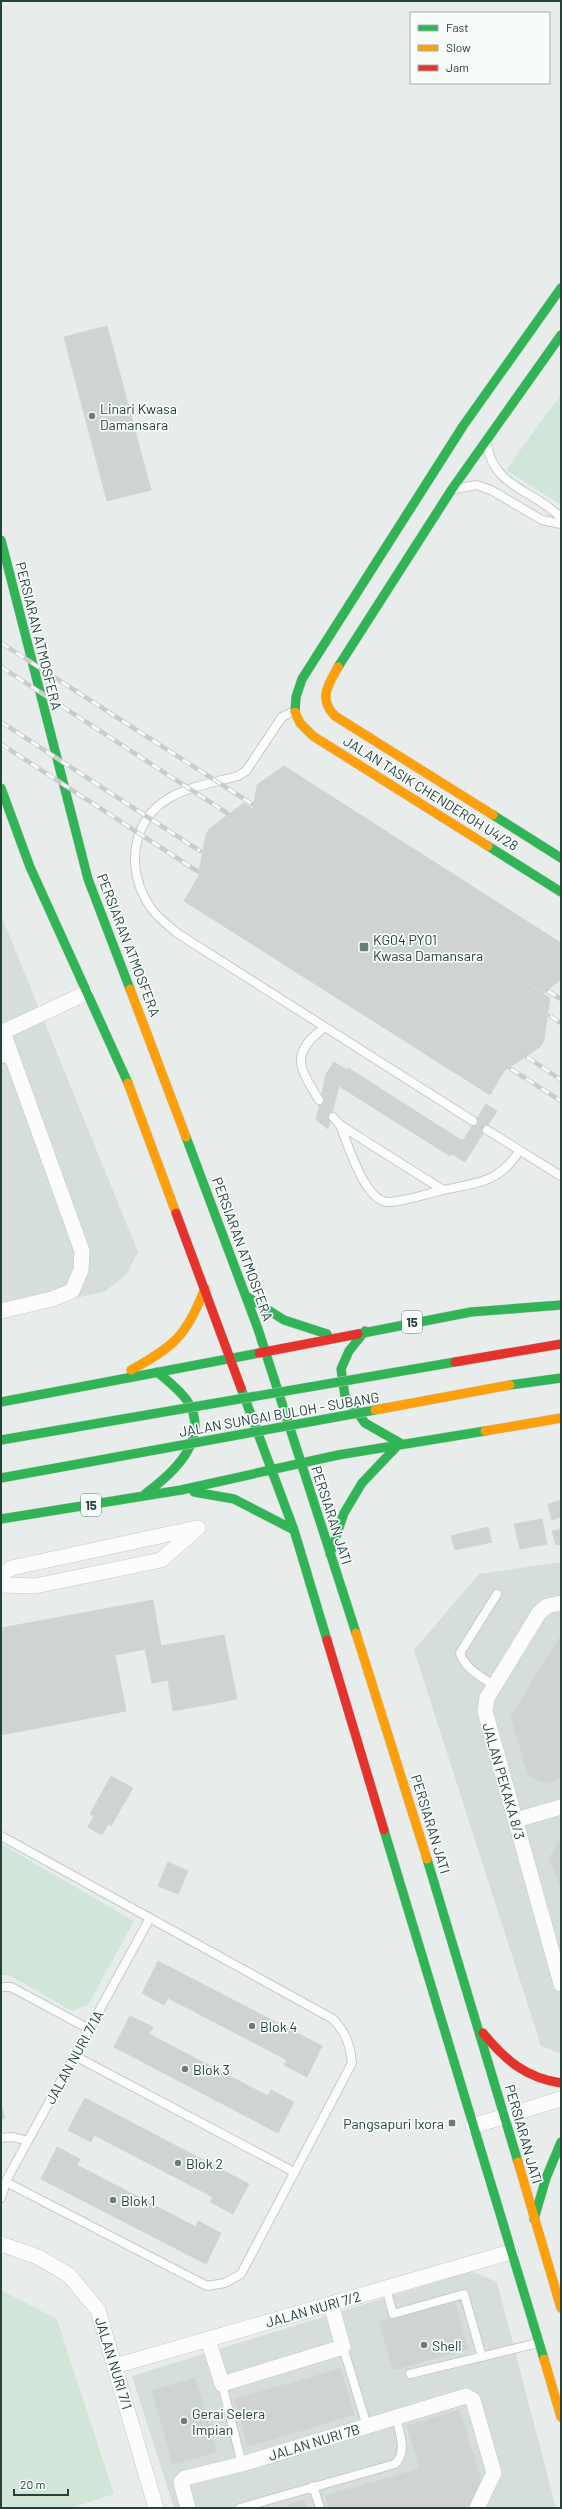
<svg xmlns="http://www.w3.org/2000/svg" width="562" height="2509" viewBox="0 0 562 2509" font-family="Barlow,sans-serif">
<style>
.built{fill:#d6dedb}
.green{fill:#d1e6d8}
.building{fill:#cfd4d2;stroke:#d1d6d4}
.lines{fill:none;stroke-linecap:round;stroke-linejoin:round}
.lane-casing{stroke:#c5cac8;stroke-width:10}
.street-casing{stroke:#c5cac8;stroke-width:16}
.fast-casing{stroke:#c3cbc8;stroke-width:10}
.slow-casing{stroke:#c3cbc8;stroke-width:10}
.jam-casing{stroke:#c3cbc8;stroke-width:10}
.lane{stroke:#fcfcfc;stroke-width:8}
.street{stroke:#fcfcfc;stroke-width:15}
.fast{stroke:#30b455;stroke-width:9}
.slow{stroke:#ff9f0a;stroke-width:9}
.jam{stroke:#e5322d;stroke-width:9}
.rail-casing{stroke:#c9cdcc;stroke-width:4.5}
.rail{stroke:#f7fbf9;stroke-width:3;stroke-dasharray:9;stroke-linecap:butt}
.fast-bridge-casing{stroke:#c3ccc9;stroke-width:10;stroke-linecap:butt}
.slow-bridge-casing{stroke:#c3ccc9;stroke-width:10;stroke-linecap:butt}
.jam-bridge-casing{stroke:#c3ccc9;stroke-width:10;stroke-linecap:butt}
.fast-bridge{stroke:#30b455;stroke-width:9}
.slow-bridge{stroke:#ff9f0a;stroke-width:9}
.jam-bridge{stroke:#e5322d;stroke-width:9}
.poi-dot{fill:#697e78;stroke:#f7fbf9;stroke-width:1.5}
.labels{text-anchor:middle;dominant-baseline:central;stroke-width:3.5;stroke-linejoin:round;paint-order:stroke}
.shield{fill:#f7fbf9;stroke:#637a73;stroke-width:1}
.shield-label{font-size:13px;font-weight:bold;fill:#24423a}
.poi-label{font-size:14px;fill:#24423a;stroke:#f7fbf9;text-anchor:start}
.street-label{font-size:14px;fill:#24423a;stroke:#f7fbf9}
</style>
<rect width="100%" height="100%" fill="#e8edeb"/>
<!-- built -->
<path class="built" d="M1,915L138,1252L126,1275L104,1292L1,1314Z
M561,1562V2054L541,2046L414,1650L479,1574Z
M471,2271L497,2282L556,2508H174L132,2376Z"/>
<!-- green -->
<path class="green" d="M561,394V505L506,470Z
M1,1844L134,1921L88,2005L72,2011L9,1975H1Z
M1,2290L57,2319L114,2494L71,2508H1Z"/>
<!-- building -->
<path class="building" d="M107,326L151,490L107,501L64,337Z
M284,766L561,943V979L544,993L253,809L257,785Z
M244,803L550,998L544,1040L540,1047L504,1071L490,1095L184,901L198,877L206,835L209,829Z
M334,1062L347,1070L348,1068L461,1140L464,1139L486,1104L497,1111L465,1162L452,1154L450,1156L339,1086L328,1129L316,1120L326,1074Z
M561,1500V1517L552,1520L548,1504Z
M542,1519L547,1544L520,1549L514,1524Z
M488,1527L492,1542L455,1550L451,1536Z
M561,1529V1544L556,1545L552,1531Z
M153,1600L161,1646L224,1635L237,1699L173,1711L168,1680L152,1683L145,1649L115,1655L126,1711L1,1735V1628Z
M561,1635V1728L518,1739L511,1717Z
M561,1728V1749L523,1759L518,1739Z
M561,1749V1778L545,1783L529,1776L523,1759Z
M111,1776L133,1788L111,1826L108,1824L102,1835L88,1827L94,1816L90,1814Z
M561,1842V1873L556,1875L549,1858L558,1843Z
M168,1862L188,1871L178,1894L158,1886Z
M561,1873V1890L556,1875Z
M158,1961L322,2046L307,2077L284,2065L287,2060L168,1998L164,2005L142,1993Z
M130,2016L153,2027L149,2034L268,2096L271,2090L294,2102L278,2133L114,2047Z
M85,2098L249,2184L233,2214L210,2202L213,2197L94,2135L91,2142L68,2130Z
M1,2104L5,2118L1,2119Z
M57,2147L80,2159L77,2165L196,2227L198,2221L221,2233L206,2264L41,2179Z
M454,2300L468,2349L393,2370L379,2322Z
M340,2368L354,2415L336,2420L322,2374Z
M322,2374L336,2420L319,2425L305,2379Z
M195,2378L217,2452L173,2464L152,2391Z
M305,2379L319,2425L301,2431L287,2384Z
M287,2384L301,2431L283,2436L269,2389Z
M269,2389L283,2436L266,2441L252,2394Z
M252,2394L266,2441L248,2446L234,2399Z
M459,2410L465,2426L412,2443L407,2426Z
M465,2426L469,2441L417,2457L412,2443Z
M469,2441L481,2480L473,2497L420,2468L417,2457Z
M420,2468L473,2497L468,2508H415L405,2473Z
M405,2473L415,2508H398L389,2478Z
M389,2478L398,2508H381L373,2482Z
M373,2482L381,2508H363L357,2487Z
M357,2487L363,2508H346L341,2491Z
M341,2491L346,2508H329L326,2496Z
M304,2500L306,2508H288L287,2505Z"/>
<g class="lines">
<!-- lane casing -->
<g class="lane-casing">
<path id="lane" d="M487,445C494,488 535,490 561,518
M455,489L476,485L491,490L542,520L561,524
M294,711L282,717L246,771L238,776C216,782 191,786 171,797C130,819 125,872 151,908C158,918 168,925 177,933L473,1121
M1,1057L14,1062
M319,1100C299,1067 289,1054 325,1027
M333,1117L340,1125L443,1190C477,1183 499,1183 519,1151
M340,1125C348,1144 365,1203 389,1202C406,1201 426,1194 443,1190
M487,1130L561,1176
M495,1686C482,1677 465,1669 460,1653L497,1594
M1,1836L333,2019C346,2033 350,2044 352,2063L241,2274L225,2283L207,2286L6,2182
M1,1987H11L89,2029
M75,2056L294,2172
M1,2138L13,2137L28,2141
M1,2198L7,2179L150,1918
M386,2288L393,2314L464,2294L482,2357
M343,2347L367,2426
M410,2374L538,2343
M222,2384L242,2464
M313,2486L320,2508
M240,2508L395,2464C408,2452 399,2432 396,2417"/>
</g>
<!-- street casing -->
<g class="street-casing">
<path id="street" d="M1,1311L52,1299L72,1291L81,1270L82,1251L3,1032L86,993
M1,1576L11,1568L197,1528
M1,1585L35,1586L161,1560L198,1528
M561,1603L547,1606L539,1613L487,1698L485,1711L561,1984
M516,1820L561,1807
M473,2126L561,2099
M1,2244L38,2257L69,2275L98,2310L156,2508
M208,2339L222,2384L343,2347L331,2304
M115,2366L511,2252
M188,2508L181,2482L185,2478L242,2464L466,2396L473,2400L494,2473L477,2508"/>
</g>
<!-- fast casing -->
<g class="fast-casing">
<path id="fast" d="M1,540L88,879L130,989
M338,667L452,489L561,335
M295,712L296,697L302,679L463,426L561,288
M1,788L30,867L128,1083
M493,815L561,858
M488,846L561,892
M186,1137L258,1329L356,1633
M246,1296L284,1320L327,1334
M365,1331L349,1351L341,1369L345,1396L365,1423L400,1443
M358,1334L471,1312L561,1305
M241,1388L294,1530L327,1640
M1,1402L259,1353
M194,1492L234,1499L294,1530
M145,1494C172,1474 211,1440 188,1402C180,1390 168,1381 157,1372
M1,1519L181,1490L338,1455L485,1431
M330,1554L344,1513L362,1483L400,1443
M384,1830L544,2359
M427,1859L518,2162
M534,2219L546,2178L561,2142"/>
</g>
<!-- slow casing -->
<g class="slow-casing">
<path id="slow" d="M338,667C328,685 318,699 335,716L493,815
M295,712L300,723L313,736L488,846
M130,989L186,1137
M128,1083L176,1213
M131,1370C175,1346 187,1335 205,1288
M485,1431L561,1418
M356,1633L427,1859
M518,2162L561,2308
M544,2359L561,2417"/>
</g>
<!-- jam casing -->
<g class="jam-casing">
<path id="jam" d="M176,1213L241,1388
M259,1353L358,1334
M327,1640L384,1830
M483,2033C505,2060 526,2078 561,2083"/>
</g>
<!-- lane -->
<use href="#lane" class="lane"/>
<!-- street -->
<use href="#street" class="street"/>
<!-- fast -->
<use href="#fast" class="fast"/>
<!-- slow -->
<use href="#slow" class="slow"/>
<!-- jam -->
<use href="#jam" class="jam"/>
<!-- rail casing -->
<g class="rail-casing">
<path id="rail" d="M1,643L252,804
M1,667L227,813
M1,722L200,851
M1,744L197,871
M548,991L561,999
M550,1016L561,1023
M527,1057L561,1080
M511,1069L561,1101"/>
</g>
<!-- rail -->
<use href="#rail" class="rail"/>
<!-- fast-bridge casing -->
<g class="fast-bridge-casing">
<path id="fast-bridge" d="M510,1385L561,1378
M1,1440L455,1362
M1,1478L375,1410"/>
</g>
<!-- slow-bridge casing -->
<g class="slow-bridge-casing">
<path id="slow-bridge" d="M375,1410L510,1385"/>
</g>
<!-- jam-bridge casing -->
<g class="jam-bridge-casing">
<path id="jam-bridge" d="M455,1362L561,1344"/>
</g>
<!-- fast-bridge -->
<use href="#fast-bridge" class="fast-bridge"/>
<!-- slow-bridge -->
<use href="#slow-bridge" class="slow-bridge"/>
<!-- jam-bridge -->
<use href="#jam-bridge" class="jam-bridge"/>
</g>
<!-- markers -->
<g class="poi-dot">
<circle cx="92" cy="416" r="4"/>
<rect x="359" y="942" width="10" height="10" rx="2"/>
<circle cx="252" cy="2026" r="4"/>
<circle cx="185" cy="2069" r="4"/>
<rect x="448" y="2119" width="8" height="8" rx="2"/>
<circle cx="178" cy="2163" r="4"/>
<circle cx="113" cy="2200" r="4"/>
<circle cx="424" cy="2345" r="4"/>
<circle cx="184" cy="2421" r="4"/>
</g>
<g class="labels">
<!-- shield labels -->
<g class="shield">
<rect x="402" y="1311" width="20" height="22" rx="3"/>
<rect x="81" y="1494" width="20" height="22" rx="3"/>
</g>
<g class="shield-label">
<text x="412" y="1322">15</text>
<text x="91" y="1505">15</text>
</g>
<!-- poi labels -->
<g class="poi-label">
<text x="100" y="408">Linari Kwasa<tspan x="100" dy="16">Damansara</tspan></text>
<text x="373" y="939">KG04 PY01<tspan x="373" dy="16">Kwasa Damansara</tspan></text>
<text x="260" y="2026">Blok 4</text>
<text x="193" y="2069">Blok 3</text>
<text x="444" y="2123" text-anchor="end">Pangsapuri Ixora</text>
<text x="186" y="2163">Blok 2</text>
<text x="121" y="2200">Blok 1</text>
<text x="432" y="2345">Shell</text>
<text x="192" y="2413">Gerai Selera<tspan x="192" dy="16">Impian</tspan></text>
</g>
<!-- street labels -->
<g class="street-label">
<text transform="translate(39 636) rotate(76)">PERSIARAN ATMOSFERA</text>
<text transform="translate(431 793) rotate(32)">JALAN TASIK CHENDEROH U4/28</text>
<text transform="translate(129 945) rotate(69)">PERSIARAN ATMOSFERA</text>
<text transform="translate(243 1249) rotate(70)">PERSIARAN ATMOSFERA</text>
<text transform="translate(279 1414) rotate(-10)">JALAN SUNGAI BULOH - SUBANG</text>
<text transform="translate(332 1515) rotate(72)">PERSIARAN JATI</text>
<text transform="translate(504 1781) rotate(74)">JALAN PEKAKA 8/3</text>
<text transform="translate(431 1824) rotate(73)">PERSIARAN JATI</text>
<text transform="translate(74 2057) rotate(-61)">JALAN NURI 7/1A</text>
<text transform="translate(524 2134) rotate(74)">PERSIARAN JATI</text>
<text transform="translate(313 2309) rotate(-16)">JALAN NURI 7/2</text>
<text transform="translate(114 2363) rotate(73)">JALAN NURI 7/1</text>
<text transform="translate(314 2442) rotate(-17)">JALAN NURI 7B</text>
</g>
</g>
<!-- border -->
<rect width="562" height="2509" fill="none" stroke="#24423a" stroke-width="4"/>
<!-- legend -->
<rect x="410" y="12" width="140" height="72" fill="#f7fbf9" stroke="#a3b1ad"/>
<rect x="418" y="25" width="20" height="6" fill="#30b455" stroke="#a3b1ad"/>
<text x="446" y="32" font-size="12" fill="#24423a">Fast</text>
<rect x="418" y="45" width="20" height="6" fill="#ff9f0a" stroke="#a3b1ad"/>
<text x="446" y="52" font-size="12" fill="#24423a">Slow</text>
<rect x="418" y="65" width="20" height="6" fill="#e5322d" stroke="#a3b1ad"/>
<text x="446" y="72" font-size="12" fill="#24423a">Jam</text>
<!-- scale -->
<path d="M14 2489v6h54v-6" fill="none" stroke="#24423a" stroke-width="2"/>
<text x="20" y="2489" font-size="12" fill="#24423a" stroke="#f7fbf9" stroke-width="3" paint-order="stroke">20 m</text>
</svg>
